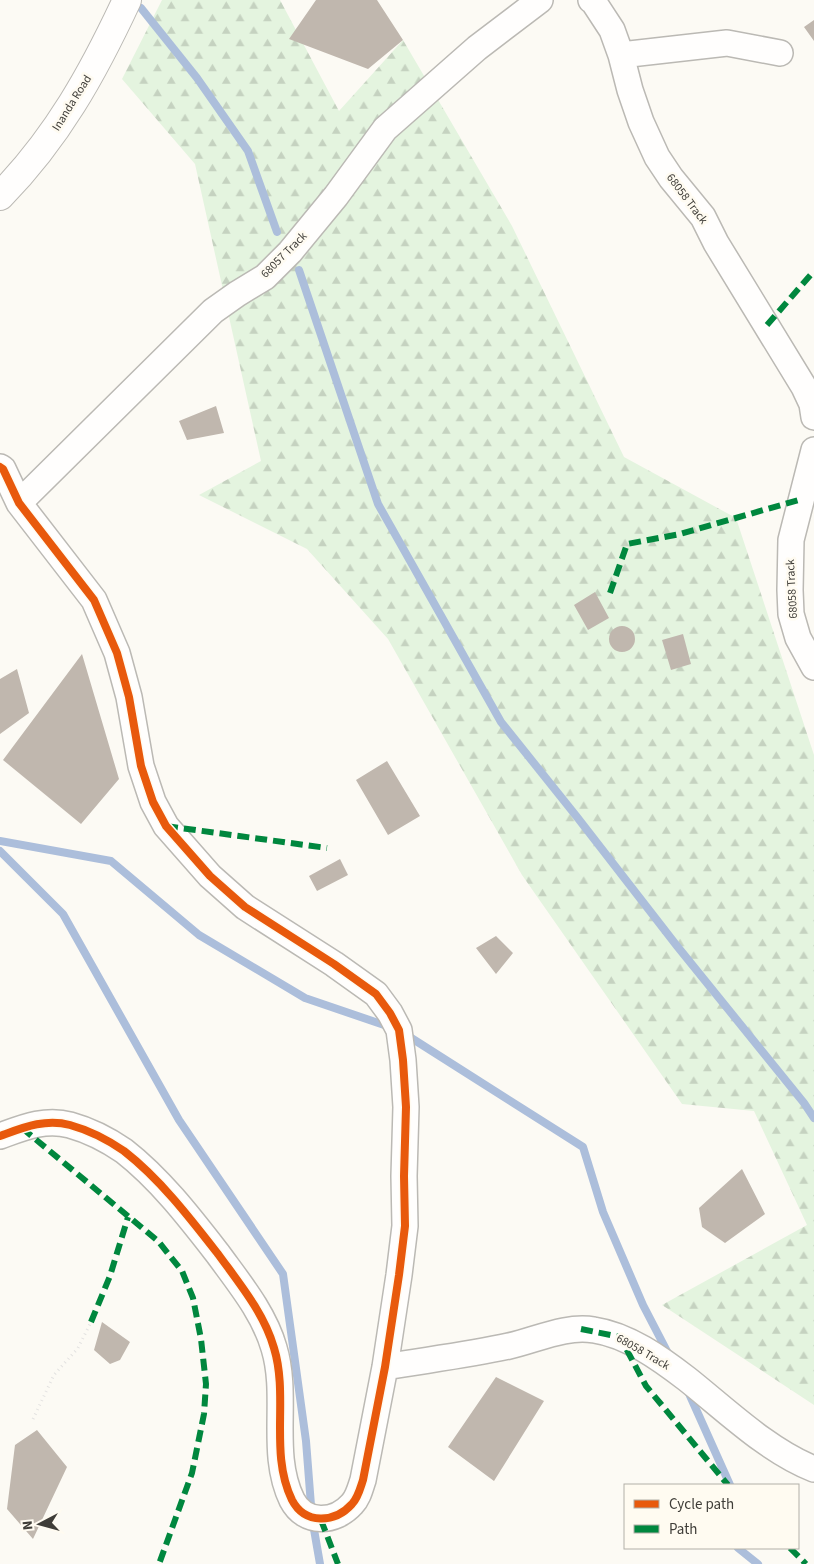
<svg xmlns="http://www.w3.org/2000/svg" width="814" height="1564" viewBox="0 0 814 1564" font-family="'Source Sans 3',sans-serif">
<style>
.forest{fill:url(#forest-firs)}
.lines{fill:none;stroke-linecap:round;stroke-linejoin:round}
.stream{stroke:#acbedb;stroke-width:8}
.building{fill:#c0b7ae}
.street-casing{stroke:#bbb9b4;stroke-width:28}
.secondary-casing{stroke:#bbb9b4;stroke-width:30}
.path{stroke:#e2e1e0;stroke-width:3;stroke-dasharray:1 4;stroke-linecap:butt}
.street{stroke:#fffefd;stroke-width:25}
.secondary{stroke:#fffefd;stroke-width:28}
.quiet{stroke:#00873e;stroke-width:6;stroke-dasharray:12 6;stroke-linecap:butt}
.cycleway-casing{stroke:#fffbf1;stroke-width:11}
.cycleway{stroke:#e8590c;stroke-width:8}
.labels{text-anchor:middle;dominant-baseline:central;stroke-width:5;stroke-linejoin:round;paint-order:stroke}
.street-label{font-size:12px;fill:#3f3d38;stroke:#fffbf1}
</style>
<defs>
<pattern id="forest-firs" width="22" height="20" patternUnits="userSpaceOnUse" patternTransform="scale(1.25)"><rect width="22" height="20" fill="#e4f4df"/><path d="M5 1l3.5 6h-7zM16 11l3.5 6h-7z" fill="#c5d2c0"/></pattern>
</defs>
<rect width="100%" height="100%" fill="#fcfaf4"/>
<!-- forest -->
<path class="forest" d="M162,0H280L339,111L403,40L512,226L624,457L736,518L814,755V1405L662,1305L807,1225L754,1111L682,1104L522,875L388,639L307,549L199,495L261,461L195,164L122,79Z"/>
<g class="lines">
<!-- stream -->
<path class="stream" d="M141,8L197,78L248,151L277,232
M299,270L378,504L501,722L577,817L677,946L804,1103L814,1118
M0,841L111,861L199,935L305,998L390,1027
M0,851L63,914L179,1120L283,1274L306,1441L312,1518L320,1564
M405,1034L583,1147L603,1212L643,1305L670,1357
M687,1389L730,1485
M738,1548L758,1564"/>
</g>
<!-- building -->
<path class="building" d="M316,0H377L403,40L368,69L289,39Z
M814,20V41L804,27Z
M216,406L224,433L187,440L179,421Z
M595,592L609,618L588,630L574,605Z
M609 639a13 13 0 1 1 26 0a13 13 0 1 1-26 0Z
M683,634L691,664L671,670L662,640Z
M82,654L119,779L81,824L3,760Z
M17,669L29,713L0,734V679Z
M387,761L420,816L388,835L356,780Z
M340,859L348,875L317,891L309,876Z
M496,936L513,953L496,974L476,948Z
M742,1169L765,1214L725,1243L702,1227L699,1208Z
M102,1322L130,1342L120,1360L110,1364L94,1350Z
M496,1377L544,1401L494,1481L448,1447Z
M37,1430L67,1467L33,1539L7,1509L15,1445Z"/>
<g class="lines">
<!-- street casing -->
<g class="street-casing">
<path id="street" d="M591,0L593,1L612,30L621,55L630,90L641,122L657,157L671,178L703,217L716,243L804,387L812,404L814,417
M621,55L727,43L780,53
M814,450L791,540L790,590L791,614L798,638L814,667
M0,467L3,469L19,503L94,600L117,653L129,697L141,766L153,802L166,826L210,876L245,907L334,964L376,994L390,1013L399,1030L403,1060L406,1107L404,1176L405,1226L399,1275L385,1367L363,1480C360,1489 358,1498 352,1504C335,1523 305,1525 292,1500C269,1453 289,1397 274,1348C264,1313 239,1283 218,1254C190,1218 160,1179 124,1151C108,1140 88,1130 70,1125C45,1118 22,1128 0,1136
M19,503L213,311L237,294L265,277L290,252L336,196L385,129L477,48L540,0
M385,1367C426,1360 468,1355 509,1346C536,1340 566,1325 594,1330C628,1335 661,1359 687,1379C726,1410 768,1451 814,1469"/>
</g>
<!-- secondary casing -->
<g class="secondary-casing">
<path id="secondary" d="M0,196C57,138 93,73 127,0"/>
</g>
<!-- path -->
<path class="path" d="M33,1419L54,1375L78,1348L91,1322"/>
<!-- street -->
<use href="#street" class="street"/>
<!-- secondary -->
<use href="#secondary" class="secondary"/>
<!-- quiet -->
<path class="quiet" d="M767,325L814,271
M610,593L627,544L680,534L802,499
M166,826L327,848
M22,1128L158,1241L182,1271L193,1298L201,1339L206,1384L204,1414L192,1473L159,1564
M91,1322L110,1276L128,1217
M581,1329L620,1337L646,1386L728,1485
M321,1520L338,1564
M790,1548L806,1564"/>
<!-- cycleway casing -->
<g class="cycleway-casing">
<path id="cycleway" d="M0,467L3,469L19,503L94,600L117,653L129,697L141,766L153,802L166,826L210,876L245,907L334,964L376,994L390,1013L399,1030L403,1060L406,1107L404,1176L405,1226L399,1275L385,1367L363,1480C360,1489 358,1498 352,1504C335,1523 305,1525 292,1500C269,1453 289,1397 274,1348C264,1313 239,1283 218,1254C190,1218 160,1179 124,1151C108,1140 88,1130 70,1125C45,1118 22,1128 0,1136"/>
</g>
<!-- cycleway -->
<use href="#cycleway" class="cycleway"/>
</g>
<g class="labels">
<!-- street labels -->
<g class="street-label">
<text transform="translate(72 103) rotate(-58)">Inanda Road</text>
<text transform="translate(687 199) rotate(53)">68058 Track</text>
<text transform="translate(284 255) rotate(-45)">68057 Track</text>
<text transform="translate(792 589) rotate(-93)">68058 Track</text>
<text transform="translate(643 1352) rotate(30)">68058 Track</text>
</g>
</g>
<!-- legend -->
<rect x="624" y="1484" width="175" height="65" fill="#fffbf1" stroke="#b2afa7"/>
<rect x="634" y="1500" width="25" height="8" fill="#e8590c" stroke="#b2afa7"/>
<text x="669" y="1509" font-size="15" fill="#3f3d38">Cycle path</text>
<rect x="634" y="1525" width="25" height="8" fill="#00873e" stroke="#b2afa7"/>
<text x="669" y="1534" font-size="15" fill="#3f3d38">Path</text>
<!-- north arrow -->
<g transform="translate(40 1524) rotate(264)" stroke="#fffbf1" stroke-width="4" paint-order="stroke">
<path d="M0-4L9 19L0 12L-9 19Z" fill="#3f3d38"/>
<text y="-8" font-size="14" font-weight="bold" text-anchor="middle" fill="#3f3d38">N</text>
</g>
</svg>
